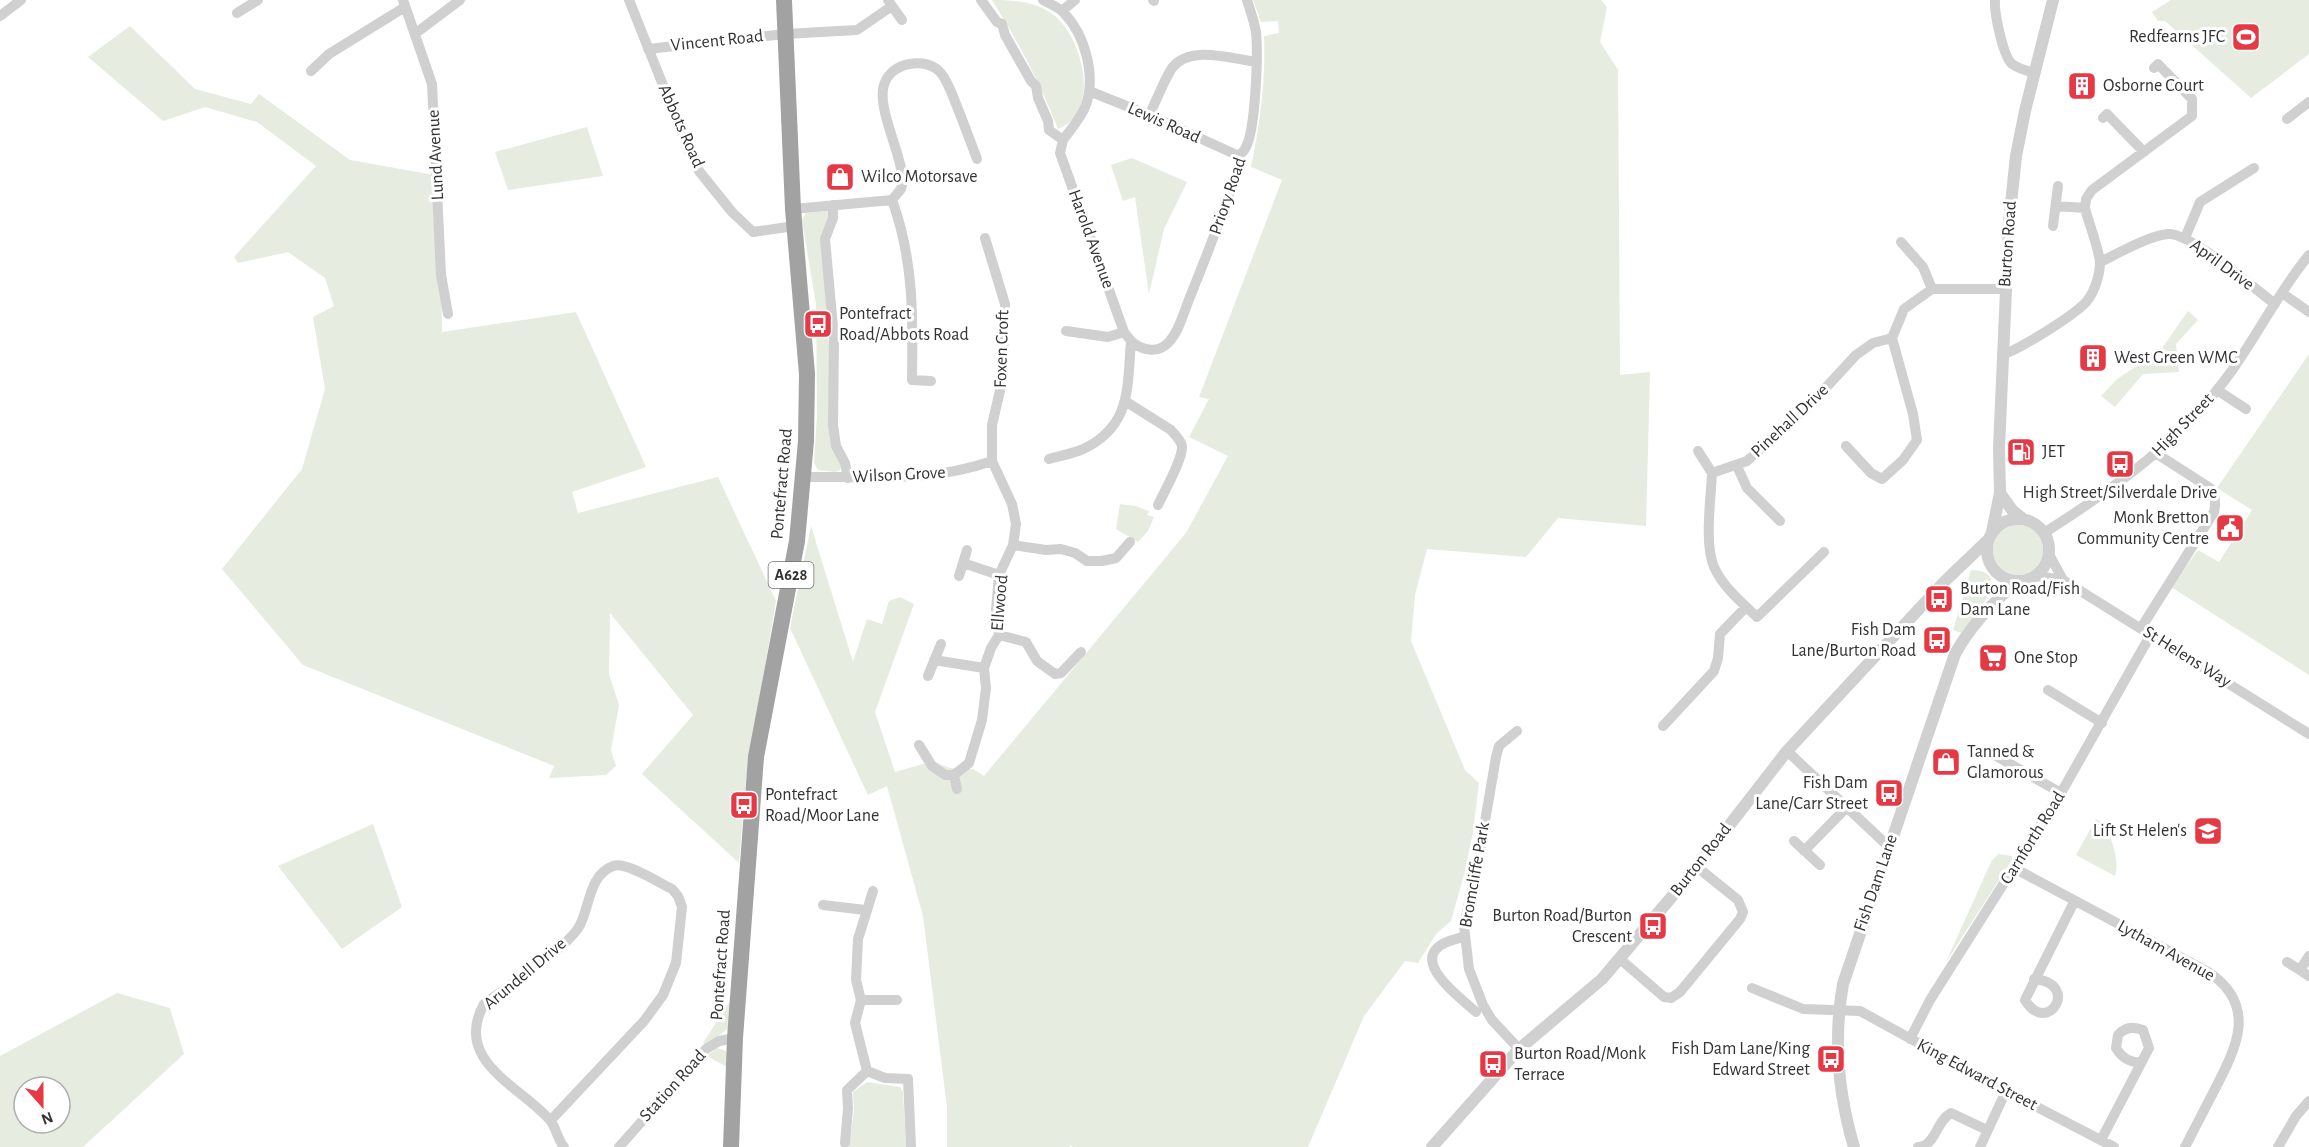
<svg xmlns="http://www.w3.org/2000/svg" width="2309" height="1147" viewBox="0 0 2309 1147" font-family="'Alegreya Sans',sans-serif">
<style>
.green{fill:#e6ecdf;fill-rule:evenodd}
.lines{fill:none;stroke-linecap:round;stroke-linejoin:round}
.minor{stroke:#d0d0d0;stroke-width:10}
.tertiary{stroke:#d0d0d0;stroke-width:12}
.trunk{stroke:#a2a2a2;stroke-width:16}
.labels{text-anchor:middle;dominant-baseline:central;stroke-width:6;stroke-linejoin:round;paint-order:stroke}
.shield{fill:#fff;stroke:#707070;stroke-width:1.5}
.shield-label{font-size:16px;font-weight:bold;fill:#333}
.poi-label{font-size:18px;fill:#333;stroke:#fff;text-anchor:start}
.street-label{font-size:18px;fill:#333;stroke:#fff}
</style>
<rect width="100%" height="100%" fill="#fff"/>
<!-- green -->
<path class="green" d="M992,0C1012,0 1033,1 1051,13C1083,35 1102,112 1058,129C1039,81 1019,43 992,0Z
M1253,0H1601L1607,7L1600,42L1618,70L1620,375L1650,372L1646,526L1558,518L1526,557L1427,549L1415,595L1411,641L1465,770L1479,783L1473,832L1465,871L1451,921L1436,934L1418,963L1405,961L1364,1016L1308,1147H1073L1071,1145L1069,1147H947V1107L923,916L887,786L868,795L790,628L811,526L853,662L867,619L882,624L889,601L900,597L914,604L875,712L895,772L933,761L950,768L973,769L984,776L1186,533L1228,456L1189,437L1209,399L1199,397L1282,180L1251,167C1260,123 1266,81 1264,36L1279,33L1278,21L1261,22Z
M2171,0H2309V54L2251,98L2165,21H2158L2152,12Z
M130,26L195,89L251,104L259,94L350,160L440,176L442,332L576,312L646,467L572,492L578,513L718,477L776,601L746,779L739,863L642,774L693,715L610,613L609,674L619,705L611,750L616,766L606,775L549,778L554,766L303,665L222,569L302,469L325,389L313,317L334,306L325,278L288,252L238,263L234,257L316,166L257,122L205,107L163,121L88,57Z
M587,127L603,176L508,190L495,152Z
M1132,158L1187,182L1164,229L1149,294L1135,197L1123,201L1111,165Z
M827,211L830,214L822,244L829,346L841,466L840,470L835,472L818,470L814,463L817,414L816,305L802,220L806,213Z
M2188,311L2198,320L2176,344L2179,372L2143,374L2115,407L2101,396L2117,379L2160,351Z
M2309,354V675L2171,587L2198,550L2219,562L2252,510L2217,488Z
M1120,504L1136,506L1149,511L1147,515L1154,517L1148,531L1138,542L1116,529Z
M1993 550a25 25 0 1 1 50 0a25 25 0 1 1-50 0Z
M1971,570C2017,570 1972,619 1961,633L1953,630Z
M2096,819L2105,824C2111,839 2120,859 2115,876L2076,855Z
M373,824L402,907L342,949L278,866Z
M1998,854L2012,856V860L1946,962L1991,862Z
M117,993L170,1008L184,1054L83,1147H0V1056ZM24,1087H60V1123H24Z
M730,1001V1027L706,1045L703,1043Z
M717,1048L726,1051L728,1055L727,1067L707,1056Z
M867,1082L900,1087L903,1092L906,1147H849L854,1111L853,1092Z"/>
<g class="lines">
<!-- minor -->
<path class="minor" d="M403,0L432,84L441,275L448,314
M629,0L690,153L699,171L732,212L753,232L794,226
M981,0L997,22L1002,24L1005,35L1031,81L1036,86L1038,98L1048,121L1049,130L1063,140L1060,153L1124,332L1131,341C1127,388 1132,427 1081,450C1071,454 1059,456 1049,459
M1043,0C1050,4 1058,7 1063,12C1085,34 1096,75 1086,105C1081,118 1071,129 1063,140
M1153,0L1154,1
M1995,0C1994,13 2003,56 2012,64C2019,69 2027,71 2035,73
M892,6L902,20
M1062,11L1075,0
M237,13L258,0
M0,16L21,0
M416,33L460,0
M648,49L785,34L857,30L892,6L888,0
M311,71L329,54L405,7
M1089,91L1149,115L1239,156
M1149,115C1157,100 1163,82 1172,68C1190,44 1232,59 1257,62
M2103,118L2107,114L2144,152
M2287,119L2309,102
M892,200C894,197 899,192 901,189C909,167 879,118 883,89C887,64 920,56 938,70C945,76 949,87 952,94C961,116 969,138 977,159
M892,200C914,260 913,317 912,380L931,381
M833,205V218L825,239L834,338L833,425L836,446L845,463L848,478
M2056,206L2085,208
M793,209L892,200
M2053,226L2058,186
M2185,238L2200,202L2254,168
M1901,242L1923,267L1932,289
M2100,262C2119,253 2148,236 2168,234C2190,232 2255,289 2275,304
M2282,293L2309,312
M1066,331L1108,337L1124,332
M1131,341C1141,350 1157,354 1168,343C1179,332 1184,311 1190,297C1207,255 1223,213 1238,170L1241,162L1239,156C1240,155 1245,150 1245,149C1256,131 1258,53 1256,32C1254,21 1250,10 1247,0
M2002,355C2020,349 2075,315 2087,301C2095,291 2100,274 2100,262C2098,246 2089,224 2085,208L2086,199L2092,190L2192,116V99L2158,64L2154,68
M2217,390L2246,409
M1125,401L1171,430C1175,435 1181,440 1182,446C1183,459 1164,492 1158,505
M1846,446L1871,473L1882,479L1903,460L1917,440L1913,414L1892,338L1904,309L1932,289H2004
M1698,451L1712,473
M1737,466L1747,488L1780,521
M804,477C868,476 930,483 992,461
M2044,533C2116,487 2183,440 2233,369C2259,332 2280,290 2309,255
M1013,545L1046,550L1061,549L1075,553L1087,561H1102L1116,558L1130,542
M1824,552L1757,617C1742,603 1723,587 1714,567C1704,543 1711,499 1712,473L1747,461L1807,408L1856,355L1873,343L1892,338
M2049,554L2063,580
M963,563L999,575
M959,576L967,550
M2036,576L2063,580L2309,734
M2141,628L2214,512C2216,503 2216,495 2210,488L2157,454
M999,635L1026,642L1037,661L1055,674L1061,673L1081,652
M934,660L984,668
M928,676L941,644
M2048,690L2102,723
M1663,726L1714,671L1718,658L1720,634L1746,607
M1517,731L1499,746L1496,757L1481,845L1464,926L1469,969L1483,1005L1492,1020L1519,1049
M919,745L932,766L945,775H954L969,763L982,720L986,688L984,668L991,648L999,635L996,610L999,575L1013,545L1016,524L1012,504L992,461V425L1002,382L1005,304L985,238
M1787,751L1888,846
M1991,753L2061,793
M954,775L957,789
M1794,841L1820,865
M1804,851L1847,807
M2014,868L2210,973C2258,1007 2236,1048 2215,1089C2205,1108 2195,1128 2185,1147
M873,891L858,939L856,980L861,1000L855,1023L867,1071L885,1078L908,1079L911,1147
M823,905L865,910
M1464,937C1398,950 1451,990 1476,1012
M2309,956L2300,970L2309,976
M1620,959L1664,997L1671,998L1680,992L1740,919L1743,912L1738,900L1697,867
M2287,962L2300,970
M2034,979C2081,983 2048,1037 2025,1000L2074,902
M1752,988L1803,1009L1860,1011L2006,1091L2114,1147
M861,1000H897
M1910,1039L1930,1000L2061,793L2151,634
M551,1120L644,1021L663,995L676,963L682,907L678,896L672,889C659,883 626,861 613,866C589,875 590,906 580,925C567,949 508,986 484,1004C453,1060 518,1085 549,1119C556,1126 557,1139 564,1147
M2101,1140L2149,1048L2143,1030C2133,1026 2125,1027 2118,1035L2116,1048C2122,1058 2128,1061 2140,1063
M845,1143L848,1109L847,1090L867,1071
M619,1147L706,1049L719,1041L735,1038
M1918,1147C1936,1146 1936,1121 1951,1113L1987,1130
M1980,1147L2006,1091
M2278,1147L2296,1116L2309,1101"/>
<!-- tertiary -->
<path class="tertiary" d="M2000,493L2012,510L2023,519
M1987 550a31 31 0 1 1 62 0a31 31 0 1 1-62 0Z
M1992,532L2000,493L1999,448L2009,222L2016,156L2025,111L2053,0
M1432,1147L1519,1049L1602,979L1697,867L1787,751L1945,581L1989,539
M1854,1147C1838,1093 1833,1040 1843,984L1955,654C1971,625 1992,603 2017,582"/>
<!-- trunk -->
<path class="trunk" d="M731,1147L735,1038L756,757L797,541L806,441L807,374L793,209L784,0"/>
</g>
<!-- icons -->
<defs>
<g id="stadium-square" transform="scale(1.5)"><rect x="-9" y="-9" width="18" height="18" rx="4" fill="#e63946" stroke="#fff"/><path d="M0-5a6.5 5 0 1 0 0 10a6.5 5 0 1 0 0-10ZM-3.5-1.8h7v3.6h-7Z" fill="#fff"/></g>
<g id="building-square" transform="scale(1.5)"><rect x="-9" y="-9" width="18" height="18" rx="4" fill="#e63946" stroke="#fff"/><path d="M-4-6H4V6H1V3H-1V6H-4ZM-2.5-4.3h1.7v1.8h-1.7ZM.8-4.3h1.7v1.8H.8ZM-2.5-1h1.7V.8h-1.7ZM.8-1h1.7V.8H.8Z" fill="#fff"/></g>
<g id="shop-square" transform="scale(1.5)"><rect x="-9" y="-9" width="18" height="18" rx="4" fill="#e63946" stroke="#fff"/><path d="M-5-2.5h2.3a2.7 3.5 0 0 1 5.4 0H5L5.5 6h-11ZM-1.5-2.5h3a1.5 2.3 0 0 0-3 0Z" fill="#fff"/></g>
<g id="bus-square" transform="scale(1.5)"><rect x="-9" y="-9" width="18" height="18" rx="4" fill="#e63946" stroke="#fff"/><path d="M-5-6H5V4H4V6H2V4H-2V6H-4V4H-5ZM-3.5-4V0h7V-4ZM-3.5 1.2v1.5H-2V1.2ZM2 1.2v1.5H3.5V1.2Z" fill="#fff"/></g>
<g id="fuel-square" transform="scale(1.5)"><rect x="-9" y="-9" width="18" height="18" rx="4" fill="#e63946" stroke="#fff"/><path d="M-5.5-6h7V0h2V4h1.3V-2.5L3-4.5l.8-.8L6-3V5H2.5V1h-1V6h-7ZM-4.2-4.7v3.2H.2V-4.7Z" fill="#fff"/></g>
<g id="civic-square" transform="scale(1.5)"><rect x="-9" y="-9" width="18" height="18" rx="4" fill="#e63946" stroke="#fff"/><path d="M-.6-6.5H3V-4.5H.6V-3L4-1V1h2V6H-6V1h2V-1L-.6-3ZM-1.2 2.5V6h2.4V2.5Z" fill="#fff"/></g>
<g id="supermarket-square" transform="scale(1.5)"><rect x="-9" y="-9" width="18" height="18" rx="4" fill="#e63946" stroke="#fff"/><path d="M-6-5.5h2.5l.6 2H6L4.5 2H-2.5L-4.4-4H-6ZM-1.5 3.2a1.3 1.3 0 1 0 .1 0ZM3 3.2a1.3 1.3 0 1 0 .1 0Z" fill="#fff"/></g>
<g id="school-square" transform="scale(1.5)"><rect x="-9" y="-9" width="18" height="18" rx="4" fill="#e63946" stroke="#fff"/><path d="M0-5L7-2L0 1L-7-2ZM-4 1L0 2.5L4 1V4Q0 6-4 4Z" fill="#fff"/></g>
</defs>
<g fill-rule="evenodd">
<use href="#stadium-square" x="2246" y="37"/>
<use href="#building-square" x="2082" y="86"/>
<use href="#shop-square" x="840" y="177"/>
<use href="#bus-square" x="818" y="324"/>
<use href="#building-square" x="2093" y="358"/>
<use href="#fuel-square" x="2021" y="452"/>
<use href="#bus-square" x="2120" y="464"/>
<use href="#civic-square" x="2230" y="528"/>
<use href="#bus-square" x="1939" y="599"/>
<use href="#bus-square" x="1937" y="640"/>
<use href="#supermarket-square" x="1993" y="658"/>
<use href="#shop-square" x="1946" y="762"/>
<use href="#bus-square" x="1889" y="793"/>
<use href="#bus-square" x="744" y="805"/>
<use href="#school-square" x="2208" y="831"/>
<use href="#bus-square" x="1653" y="926"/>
<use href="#bus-square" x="1831" y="1059"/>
<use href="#bus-square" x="1493" y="1064"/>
</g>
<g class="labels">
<!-- shield labels -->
<rect class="shield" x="768.5" y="562" width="45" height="26" rx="4.5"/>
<g class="shield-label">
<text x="791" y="575">A628</text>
</g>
<!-- poi labels -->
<g class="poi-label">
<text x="2225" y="37" text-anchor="end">Redfearns JFC</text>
<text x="2103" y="86">Osborne Court</text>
<text x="861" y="177">Wilco Motorsave</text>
<text x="839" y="314">Pontefract<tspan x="839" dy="21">Road/Abbots Road</tspan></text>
<text x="2114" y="358">West Green WMC</text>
<text x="2042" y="452">JET</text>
<text x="2120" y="493" text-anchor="middle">High Street/Silverdale Drive</text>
<text x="2209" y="518" text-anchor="end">Monk Bretton<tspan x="2209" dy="21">Community Centre</tspan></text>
<text x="1960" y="589">Burton Road/Fish<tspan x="1960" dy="21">Dam Lane</tspan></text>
<text x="1916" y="630" text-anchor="end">Fish Dam<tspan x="1916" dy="21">Lane/Burton Road</tspan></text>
<text x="2014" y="658">One Stop</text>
<text x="1967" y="752">Tanned &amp;<tspan x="1967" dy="21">Glamorous</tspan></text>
<text x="1868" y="783" text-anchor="end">Fish Dam<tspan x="1868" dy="21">Lane/Carr Street</tspan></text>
<text x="765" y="795">Pontefract<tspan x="765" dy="21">Road/Moor Lane</tspan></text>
<text x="2187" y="831" text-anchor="end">Lift St Helen's</text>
<text x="1632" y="916" text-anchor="end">Burton Road/Burton<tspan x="1632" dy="21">Crescent</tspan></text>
<text x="1810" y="1049" text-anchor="end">Fish Dam Lane/King<tspan x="1810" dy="21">Edward Street</tspan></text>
<text x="1514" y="1054">Burton Road/Monk<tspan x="1514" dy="21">Terrace</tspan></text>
</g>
<!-- street labels -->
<g class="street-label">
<text transform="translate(717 41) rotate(-6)">Vincent Road</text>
<text transform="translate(1164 123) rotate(24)">Lewis Road</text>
<text transform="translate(681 126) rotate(66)">Abbots Road</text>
<text transform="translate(436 155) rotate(-93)">Lund Avenue</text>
<text transform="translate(1228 196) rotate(-71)">Priory Road</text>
<text transform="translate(1091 239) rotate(70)">Harold Avenue</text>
<text transform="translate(2008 244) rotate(-86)">Burton Road</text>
<text transform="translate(2222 265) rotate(36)">April Drive</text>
<text transform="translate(1002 349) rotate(-88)">Foxen Croft</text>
<text transform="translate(1790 421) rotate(-43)">Pinehall Drive</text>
<text transform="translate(2183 425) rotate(-46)">High Street</text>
<text transform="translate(899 475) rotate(-3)">Wilson Grove</text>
<text transform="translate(782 484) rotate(-85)">Pontefract Road</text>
<text transform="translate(1000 603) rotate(-85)">Ellwood</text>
<text transform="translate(2187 657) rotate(32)">St Helens Way</text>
<text transform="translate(2033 838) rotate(-58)">Carnforth Road</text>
<text transform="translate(1701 860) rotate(-52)">Burton Road</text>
<text transform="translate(1475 875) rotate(-80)">Bromcliffe Park</text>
<text transform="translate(1876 883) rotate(-71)">Fish Dam Lane</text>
<text transform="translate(2166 951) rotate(29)">Lytham Avenue</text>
<text transform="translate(721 965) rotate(-86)">Pontefract Road</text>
<text transform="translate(525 974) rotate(-40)">Arundell Drive</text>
<text transform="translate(1977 1075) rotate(28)">King Edward Street</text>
<text transform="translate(673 1086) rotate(-48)">Station Road</text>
</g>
</g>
<!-- north arrow -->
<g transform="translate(42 1105) rotate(159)"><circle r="28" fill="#ffffff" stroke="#adadad" stroke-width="1.5"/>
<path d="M0-4.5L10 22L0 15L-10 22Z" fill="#e63946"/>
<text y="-9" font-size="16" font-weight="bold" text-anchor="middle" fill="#333333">N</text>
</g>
</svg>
